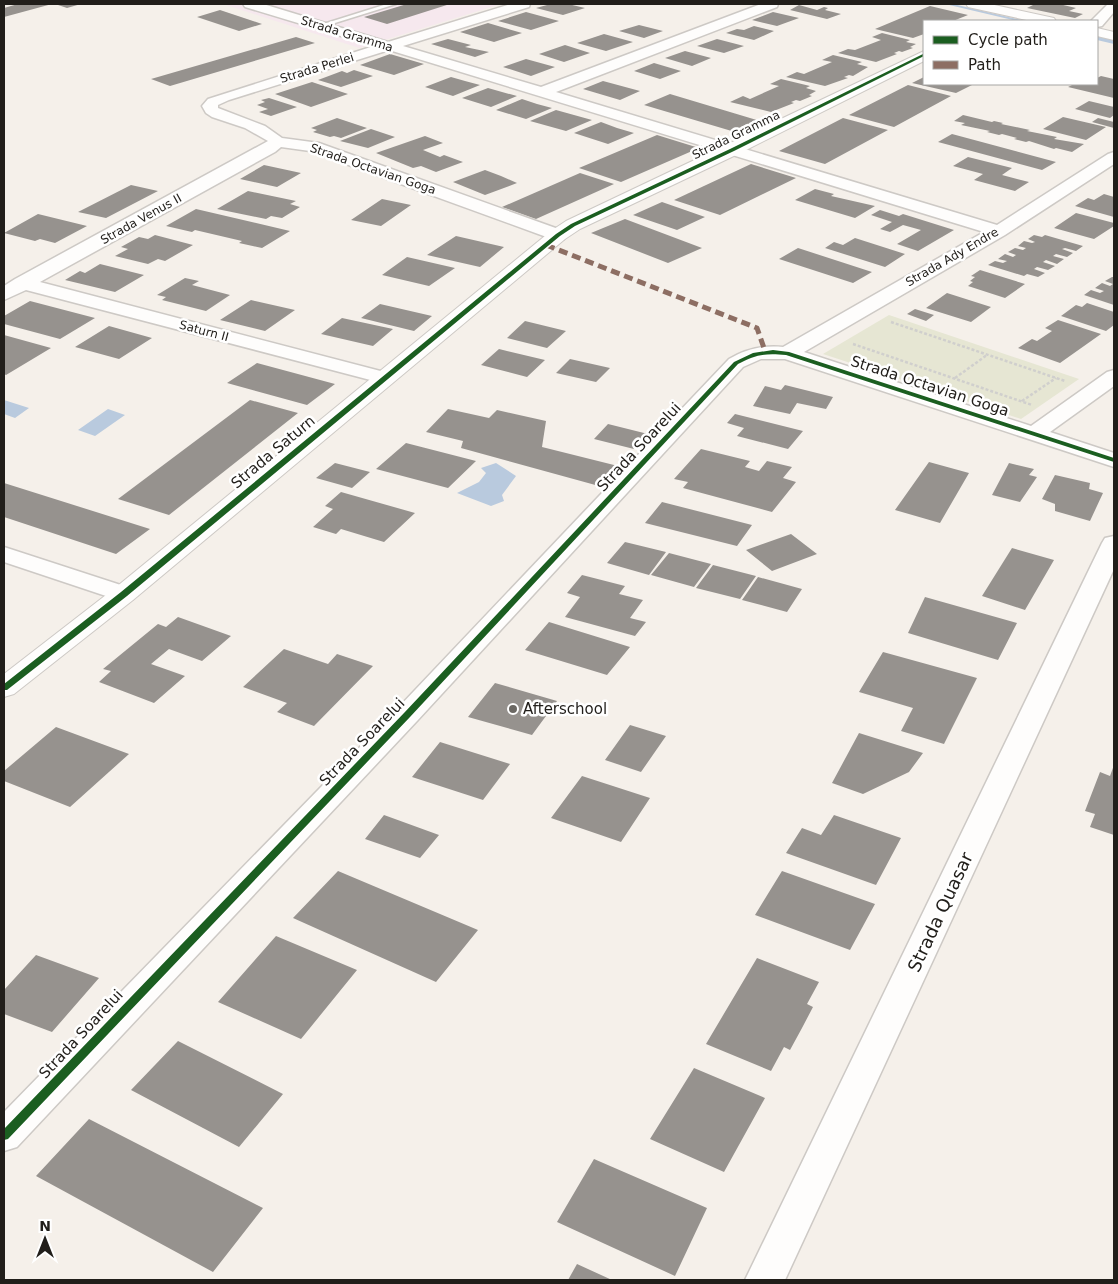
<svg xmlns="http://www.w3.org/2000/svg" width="1118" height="1284" viewBox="0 0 1118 1284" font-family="'DejaVu Sans',sans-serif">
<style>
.industrial{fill:#f6e8ee}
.green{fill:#e6e6d3}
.water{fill:#b9cade}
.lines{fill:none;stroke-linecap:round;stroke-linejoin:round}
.stream{fill:#b9cade;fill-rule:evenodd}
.building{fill:#96928e}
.lane-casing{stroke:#cdc9c5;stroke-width:3}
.street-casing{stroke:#cdc9c5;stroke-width:3}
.secondary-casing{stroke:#cdc9c5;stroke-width:2}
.path{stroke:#d0cfcd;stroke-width:2.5;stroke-dasharray:3 2;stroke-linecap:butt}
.lane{fill:#fefdfc;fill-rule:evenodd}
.street{fill:#fefdfc;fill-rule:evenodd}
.secondary{fill:#fefdfc;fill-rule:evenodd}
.quiet{stroke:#8d6e63;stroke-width:5;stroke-dasharray:9 5;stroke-linecap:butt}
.cycleway-casing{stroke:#fff;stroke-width:3}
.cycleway{fill:#1b5e20;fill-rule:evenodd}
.poi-dot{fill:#6b6863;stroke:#fff;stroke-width:2}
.labels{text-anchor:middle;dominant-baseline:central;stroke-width:5;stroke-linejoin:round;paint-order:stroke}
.far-street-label{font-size:12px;fill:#211e1a;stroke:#fff}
.street-label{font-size:15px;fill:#211e1a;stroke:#fff}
.poi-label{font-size:15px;fill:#211e1a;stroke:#fff;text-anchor:start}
.near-street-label{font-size:18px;fill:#211e1a;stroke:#fff}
</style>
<rect width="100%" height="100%" fill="#f5f0ea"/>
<!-- industrial -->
<path class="industrial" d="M223,4H501L359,48Z"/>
<!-- green -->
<path class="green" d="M889,315L1079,379L1021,419L823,354Z"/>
<!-- water -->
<path class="water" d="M4,400L29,408L15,418L4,414Z
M108,409L125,415L95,436L78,430Z
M496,463L516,476L502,495L504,501L491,506L457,493L479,482L486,473L481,468Z"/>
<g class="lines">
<!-- stream -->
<path class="stream" d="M945,4H953L1026,21H1017Z
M1097,36L1114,40V44L1097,40Z"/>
</g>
<!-- building -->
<path class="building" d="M18,4H52L4,17V8Z
M55,4H81L67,8Z
M407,4H450L387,24L364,17Z
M1035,4H1059L1076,8L1069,11L1083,14L1075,18L1027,8Z
M547,5L568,4L585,8L563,15L536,8Z
M799,5L817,10L824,7L828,8L825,10L841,14L827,19L790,10Z
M930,6L968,15L953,21H924V34L913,38L875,29Z
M220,10L262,24L239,31L197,17Z
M526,12L559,21L531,30L498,21Z
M773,12L799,18L777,26L752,20Z
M488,23L522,33L494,42L460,32Z
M639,25L663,31L644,38L619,31Z
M754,26L774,31L754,40L726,33L737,29L744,30Z
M882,33L910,40L906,42L916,44L910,47L913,48L902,52L899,51L894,53L897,54L876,62L838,53L848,49L855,50L881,40L872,37Z
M604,34L633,42L606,51L577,43Z
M296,37L315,43L170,86L151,79Z
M448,39L471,45L465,47L489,52L475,57L431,44Z
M717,39L744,46L724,53L697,46Z
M565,45L590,53L564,62L539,54Z
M685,51L711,58L692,66L665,58Z
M390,54L424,64L394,75L360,65Z
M833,55L862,62L857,64L868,67L853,76L849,75L844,77L848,78L825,86L786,77L797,72L804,74L832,62L822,60Z
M526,59L555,67L531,76L503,67Z
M654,63L681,71L660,79L634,71Z
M354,70L373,76L341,87L318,80L342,71L347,73Z
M1101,76L1114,79V98L1068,87L1074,84H1097V78Z
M451,77L465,81L480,85L453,96L425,87Z
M924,77V84H974L956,93L912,83Z
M781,79L810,86L806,88L816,91L809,95L812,96L800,101L796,100L791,102L794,103L771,112L730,102L743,96L750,99L779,86L770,84Z
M603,81L640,91L620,100L583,89Z
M312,82L348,94L311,107L275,94Z
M908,85L951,96L894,127L849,115Z
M488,88L502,92L517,96L491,107L462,98Z
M670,94L760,121L735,132L644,105Z
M269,98L297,107L271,116L259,112L268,109L257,105L265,102L261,100Z
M522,99L537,104L552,108L526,119L496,110Z
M1089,101L1114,107V115L1110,118L1075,109Z
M556,110L592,120L566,131L530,121Z
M963,115L992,122L994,121L1003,123L1001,124L1030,130L1027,131L1057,137L1054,139L1084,144L1072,152L1056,148L1054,149L1029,141L1026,142L1014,139L1017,138L1002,134L999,135L987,132L990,131L961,125L965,123L954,121Z
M1063,117L1106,127L1086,140L1043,129Z
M337,118L367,128L341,138L334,136L330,137L313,132L317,130L311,128Z
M843,118L888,130L825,164L779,151Z
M1098,118L1114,122V128L1092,122Z
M601,122L617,128L634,133L608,144L574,133Z
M371,129L395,137L368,148L340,141Z
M952,134L1056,162L1042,170L938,142Z
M657,135L699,148L621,182L579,168Z
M425,136L443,143L423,150L440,157L444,155L463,162L436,172L421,166L413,168L376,153Z
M968,157L1012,168L1002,175L1029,182L1015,191L974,180L983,174L953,166Z
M751,164L796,178L720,215L674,200Z
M264,165L301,173L277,187L240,179Z
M485,170L501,176L517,183L485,195L453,182Z
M580,173L614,184L536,219L502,207Z
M131,185L158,191L106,218L78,212Z
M815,189L834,194L831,196L875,206L855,218L795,200Z
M248,191L296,201L290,204L300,207L282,218L271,216L266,219L217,209Z
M1104,194L1114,197V217L1075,206L1088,198L1094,200Z
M382,199L411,205L381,226L351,220Z
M662,202L705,217L677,230L633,215Z
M196,209L290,231L262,248L239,243L242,241L195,230L192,232L166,226Z
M880,210L899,216L903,214L954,230L918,251L897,244L921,230L903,225L890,232L880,229L892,222L871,215Z
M1076,213L1114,223V226L1094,239L1054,228Z
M38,214L87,226L55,243L40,239L35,241L4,233Z
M625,219L702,248L668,263L591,233Z
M155,235L193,245L165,261L158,259L148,264L115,256L128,249L121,247L139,237L148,239Z
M1034,235L1042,237L1045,235L1083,246L1076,251L1065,248L1062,249L1073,253L1067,257L1056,254L1053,256L1064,259L1057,264L1046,260L1043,262L1055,266L1048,270L1037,267L1034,269L1045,273L1038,277L1027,274L1024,276L988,265L995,261L1003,263L1007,261L998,259L1005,254L1013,257L1016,255L1008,252L1015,248L1023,250L1026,248L1018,246L1024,241L1032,243L1035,242L1028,239Z
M456,236L504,247L480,267L427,255Z
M855,238L905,254L885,267L825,248L834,242L843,245Z
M798,248L872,272L853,283L779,259Z
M407,257L455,268L429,286L382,275Z
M100,264L144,275L115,292L65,280L80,271L85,273Z
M980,270L1025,284L1005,298L968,286L973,282L970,281L975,277L971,276Z
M1112,277H1114V305L1084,295L1091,290L1100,293L1104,291L1095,288L1102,283L1110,286L1113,284L1105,281Z
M185,278L199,281L192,285L230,295L206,311L162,300L166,297L157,295Z
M947,293L991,307L971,322L926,308Z
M251,300L295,310L265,331L220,320Z
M30,301L95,318L60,339L4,324V316Z
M1087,303L1114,312V325L1106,331L1061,316L1076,305L1082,307Z
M380,304L432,316L414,331L361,318Z
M915,309L934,315L926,321L907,314Z
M342,318L393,329L373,346L321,334Z
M1058,320L1101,334L1060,363L1018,348L1032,339L1037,341L1052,331L1045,328Z
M525,321L566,331L547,348L507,338Z
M109,326L152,338L119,359L75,347Z
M4,335L51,348L6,375L4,374Z
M499,349L545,360L527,377L481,365Z
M570,359L610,368L596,382L556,373Z
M257,363L335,384L307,405L227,383Z
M785,385L833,397L826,409L797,403L790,414L753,406L765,386L781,390Z
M250,400L298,413L169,515L118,499Z
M448,409L489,418L497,410L546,421L542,447L618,466L599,486L461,448L463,441L426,432Z
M735,414L803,431L788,449L737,436L744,428L727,423Z
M608,424L648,434L634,449L594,439Z
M406,443L476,461L448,488L376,469Z
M701,449L750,461L745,467L759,471L767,461L792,467L783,478L796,482L772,512L683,488L688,482L674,479Z
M929,462L969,473L940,523L895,510Z
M335,463L370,472L352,488L316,478Z
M1009,463L1034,469L1029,475L1037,477L1020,502L992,495Z
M1055,475L1090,483L1089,489L1103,493L1090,521L1055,511V504L1042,499Z
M4,483L150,529L116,554L4,517Z
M341,492L415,513L384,542L341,529L336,534L313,527L333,509L325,506Z
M662,502L752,525L737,546L645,523Z
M791,534L817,554L772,571L746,550Z
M625,542L666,552L649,575L607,563Z
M1012,548L1054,560L1025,610L982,596Z
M669,553L711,564L694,587L651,575Z
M713,565L756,576L740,599L696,588Z
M582,575L625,586L619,594L643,600L630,618L646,622L635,636L565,617L580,597L567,593Z
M758,577L802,589L787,612L742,600Z
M925,597L1017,623L998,660L908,633Z
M178,617L231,636L202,661L169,649L151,664L185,676L154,703L99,682L111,671L103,669L158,624L166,627Z
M549,622L630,647L607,675L525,650Z
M284,649L328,664L337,654L373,666L314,726L277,712L287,703L243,687Z
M883,652L977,678L944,744L901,731L913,708L859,692Z
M495,683L557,701L532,735L468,717Z
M630,725L666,736L641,772L605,760Z
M56,727L129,754L70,807L4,781V771Z
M859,733L923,753L909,772L863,794L832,783Z
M440,742L510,764L483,800L412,777Z
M1114,765V835L1090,827L1095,814L1085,811L1100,772L1110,776Z
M582,776L650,798L621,842L551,818Z
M384,815L439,835L420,858L365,839Z
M834,815L901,838L876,885L786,853L802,828L821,835Z
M338,871L478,930L436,982L293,918Z
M782,871L875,904L850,950L755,915Z
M276,936L357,970L301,1039L218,1002Z
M36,955L99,978L52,1032L4,1014V990Z
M757,958L819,982L807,1004L813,1007L802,1028L790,1050L784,1047L771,1071L706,1044Z
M178,1041L283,1094L239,1147L131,1090Z
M694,1068L765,1098L724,1172L650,1139Z
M89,1119L263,1208L213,1272L36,1176Z
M594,1159L707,1208L675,1276L557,1222Z
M577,1264L612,1280H568Z"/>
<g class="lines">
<!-- lane casing -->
<g class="lane-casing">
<path id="lane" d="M387,4H396L322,27L317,26Z"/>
</g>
<!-- street casing -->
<g class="street-casing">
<path id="street" d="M243,4H263L388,42L511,4H530L529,7L403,46L541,87L761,4H778L777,7L556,92L997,225L1108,154L1114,152V164L1005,235L804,352L1031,426L1107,372L1114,370V386L1050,432L1114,453V467L785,359H761L743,367L417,721L17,1147L4,1151V1112L397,709L729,359C746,349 763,345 783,347L984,232L389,50L229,100L218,105V108L265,126L282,138L319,143L564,231L567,235L564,239L558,240L552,239L310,151L281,147L275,152L40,282L392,374L395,378L392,382L385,384L378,382L26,290L4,300V286L15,279L268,141L245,128L212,117L206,113L202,106L208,99L374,46L245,7Z
M1108,4H1114V12L1102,26L1097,27V21H1091Z
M1114,536V569L785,1280H745L1102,543L1105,538Z
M4,547L133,589L137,594L133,599L124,602L4,562Z"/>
</g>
<!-- secondary casing -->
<g class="secondary-casing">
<path id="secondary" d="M966,4H990L1054,18L1056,21H1031L968,7Z
M1097,28L1114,32V40L1097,36Z
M924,51V61L738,154L580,229L565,239L133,600L14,694L4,697V674L115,588L551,231L566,221Z"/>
</g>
<!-- path -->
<path class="path" d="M891,322L1065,381
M853,344L1032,405
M955,378L987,355
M1022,401L1056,378"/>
<!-- lane -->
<use href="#lane" class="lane"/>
<!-- street -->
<use href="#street" class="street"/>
<!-- secondary -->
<use href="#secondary" class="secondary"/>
<!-- quiet -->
<path class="quiet" d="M546,245L757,328L765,351"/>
<!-- cycleway casing -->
<g class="cycleway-casing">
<path id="cycleway" d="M923,54H924V56L734,151L575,226L560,236L127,596L7,690H4V684L121,592L556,234L571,224L730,149Z
M773,350L789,352L1114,458V462L786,355C767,353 756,354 738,364L410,717L8,1139L4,1140V1129L404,713L734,362L753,353Z"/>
</g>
<!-- cycleway -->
<use href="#cycleway" class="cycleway"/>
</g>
<!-- markers -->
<circle class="poi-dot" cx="513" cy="709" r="5"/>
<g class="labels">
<!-- far-street labels -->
<g class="far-street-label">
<text transform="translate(347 34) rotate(17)">Strada Gramma</text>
<text transform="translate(317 68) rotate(-17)">Strada Perlei</text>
<text transform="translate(736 135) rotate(-26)">Strada Gramma</text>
<text transform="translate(373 169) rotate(19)">Strada Octavian Goga</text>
<text transform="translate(141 219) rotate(-29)">Strada Venus II</text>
<text transform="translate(952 257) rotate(-30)">Strada Ady Endre</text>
<text transform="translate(204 331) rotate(15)">Saturn II</text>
</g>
<!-- street labels -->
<g class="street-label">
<text transform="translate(930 386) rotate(18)">Strada Octavian Goga</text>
<text transform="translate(639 447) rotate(-47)">Strada Soarelui</text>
<text transform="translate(273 452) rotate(-40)">Strada Saturn</text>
<text transform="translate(362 742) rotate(-46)">Strada Soarelui</text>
<text transform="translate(81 1034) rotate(-47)">Strada Soarelui</text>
</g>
<!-- poi labels -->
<g class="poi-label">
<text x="523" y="709">Afterschool</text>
</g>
<!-- near-street labels -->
<g class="near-street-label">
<text transform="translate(940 912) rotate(-65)">Strada Quasar</text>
</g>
</g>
<!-- border -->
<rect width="1118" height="1284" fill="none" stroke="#211e1a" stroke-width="10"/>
<!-- legend -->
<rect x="923" y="20" width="175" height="65" fill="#ffffff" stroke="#a6a5a3"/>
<rect x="933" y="36" width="25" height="8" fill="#1b5e20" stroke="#a6a5a3"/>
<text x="968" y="45" font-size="15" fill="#211e1a">Cycle path</text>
<rect x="933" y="61" width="25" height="8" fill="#8d6e63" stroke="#a6a5a3"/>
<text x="968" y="70" font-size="15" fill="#211e1a">Path</text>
<!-- north arrow -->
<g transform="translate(45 1239)" stroke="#ffffff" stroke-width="4" paint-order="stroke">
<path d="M0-4L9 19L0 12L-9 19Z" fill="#211e1a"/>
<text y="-8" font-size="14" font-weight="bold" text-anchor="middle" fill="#211e1a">N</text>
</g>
</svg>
